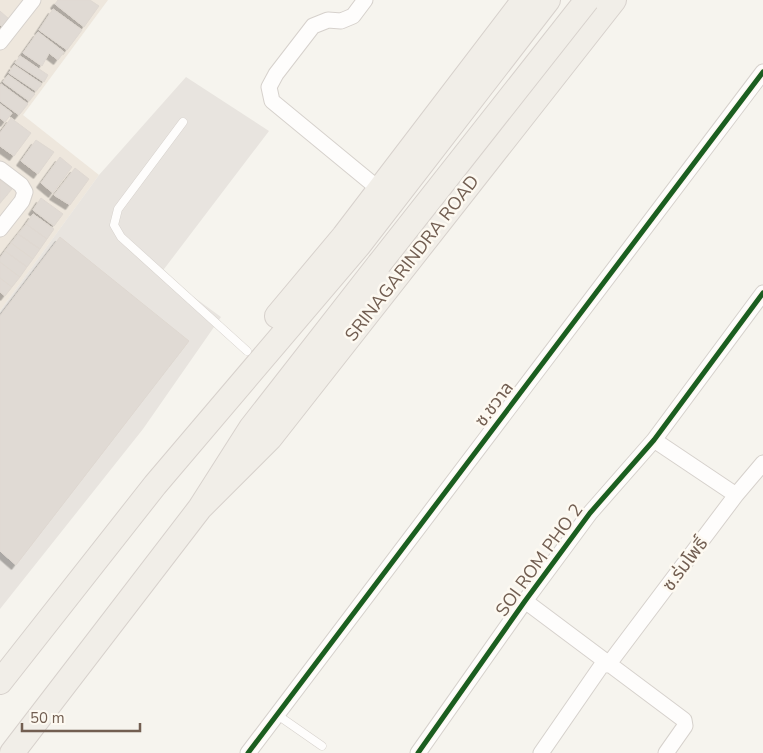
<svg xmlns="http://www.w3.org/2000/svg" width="763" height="753" viewBox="0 0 763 753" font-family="'Nunito Sans','Noto Sans Thai',sans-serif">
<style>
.residential{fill:#eee7dd}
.industrial{fill:#e8e4df}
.building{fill:#e0dad4;stroke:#dfd8d1;filter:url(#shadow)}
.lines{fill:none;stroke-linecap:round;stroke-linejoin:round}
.service-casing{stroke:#d6d1cc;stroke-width:9}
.minor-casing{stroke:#d6d1cc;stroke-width:17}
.primary-casing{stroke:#d7d1cc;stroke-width:26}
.service{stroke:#fefdfc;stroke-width:8}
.minor{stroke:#fefdfc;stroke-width:15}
.primary{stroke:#f1eee8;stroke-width:24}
.primary-bridge-casing{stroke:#d7d1cc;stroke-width:26;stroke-linecap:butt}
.primary-bridge{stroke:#f1eee8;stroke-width:24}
.cycleway-casing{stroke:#fdf9f1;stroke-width:8}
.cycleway{stroke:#1b5e20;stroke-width:5}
.labels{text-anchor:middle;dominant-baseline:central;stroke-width:5;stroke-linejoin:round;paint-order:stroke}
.street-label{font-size:18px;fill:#725e51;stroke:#fdf9f1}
</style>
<defs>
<filter id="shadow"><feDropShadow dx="-4.5" dy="4.5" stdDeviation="0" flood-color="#0004"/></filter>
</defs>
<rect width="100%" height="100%" fill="#f6f4ee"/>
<!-- residential -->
<path class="residential" d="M0,0H108L23,115L99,175L0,311Z"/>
<!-- industrial -->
<path class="industrial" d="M186,77L269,131L161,273L221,317L143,429L0,609V311L99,175Z"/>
<!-- building -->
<path class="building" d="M58,0H90L99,6L84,27L55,4Z
M53,9L82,30L67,50L39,30Z
M0,11L9,19L3,27L0,25Z
M38,32L64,52L58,60L49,53L42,66L23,53Z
M20,56L48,75L44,82L15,63Z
M14,65L42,84L36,91L9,73Z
M8,75L35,94L29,101L3,82Z
M1,84L28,104L19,115L0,101V86Z
M0,104L12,113L5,122L0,118Z
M11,118L31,133L14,156L0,146V133Z
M36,140L54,152L38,174L21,161Z
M60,157L72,167L53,193L41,183Z
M75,168L89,179L70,205L54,195Z
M0,180L12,189L0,203Z
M41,198L63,214L54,226L33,210Z
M33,214L54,229L47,239L26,224Z
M26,224L47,239L40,249L18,234Z
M18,234L40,249L33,259L11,243Z
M60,237L189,341L16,565L0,551V316Z
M11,243L33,259L27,267L5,251Z
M5,251L27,267L20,277L0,262V258Z
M0,262L20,277L12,287L0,278Z
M0,278L12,287L5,296L0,292Z"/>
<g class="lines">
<!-- service casing -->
<g class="service-casing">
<path id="service" d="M183,122L118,209L114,225L121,237L247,351
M276,714L322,746"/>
</g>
<!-- minor casing -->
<g class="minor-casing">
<path id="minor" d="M365,0L353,16L341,21L328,20L313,26L276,74L269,87L272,101L380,190
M0,42L33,0
M0,169L21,185L25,192L22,201L0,229
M654,440L736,495
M525,601L684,720L685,726L666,753
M608,665L736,495L763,463
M248,753L763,72
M418,753L525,601L590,513L654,440L763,293
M541,753L604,662"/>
</g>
<!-- primary casing -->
<g class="primary-casing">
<path id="primary" d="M277,316L344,236L524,0
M200,508L270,438L614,0
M0,682L155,485L359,245L548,0
M12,753L200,508L251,428L379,264"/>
</g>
<!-- service -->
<use href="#service" class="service"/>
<!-- minor -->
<use href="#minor" class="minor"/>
<!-- primary -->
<use href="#primary" class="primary"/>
<!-- primary-bridge casing -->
<g class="primary-bridge-casing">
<path id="primary-bridge" d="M379,264L587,0"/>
</g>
<!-- primary-bridge -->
<use href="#primary-bridge" class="primary-bridge"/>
<!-- cycleway casing -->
<g class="cycleway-casing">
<path id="cycleway" d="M248,753L763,72
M418,753L525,601L590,513L654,440L763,293"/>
</g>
<!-- cycleway -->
<use href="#cycleway" class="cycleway"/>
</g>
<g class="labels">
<!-- street labels -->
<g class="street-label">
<text transform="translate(412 258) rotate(-52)">SRINAGARINDRA ROAD</text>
<text transform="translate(494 404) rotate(-53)">ซ.ชวาล</text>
<text transform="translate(539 560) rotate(-54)">SOI ROM PHO 2</text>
<text transform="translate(685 564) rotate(-53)">ซ.ร่มโพธิ์</text>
</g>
</g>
<!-- scale -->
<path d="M22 723v8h118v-8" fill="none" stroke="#725e51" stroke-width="2.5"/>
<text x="30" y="723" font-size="15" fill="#725e51" stroke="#fdf9f1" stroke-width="4" paint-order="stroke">50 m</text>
</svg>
